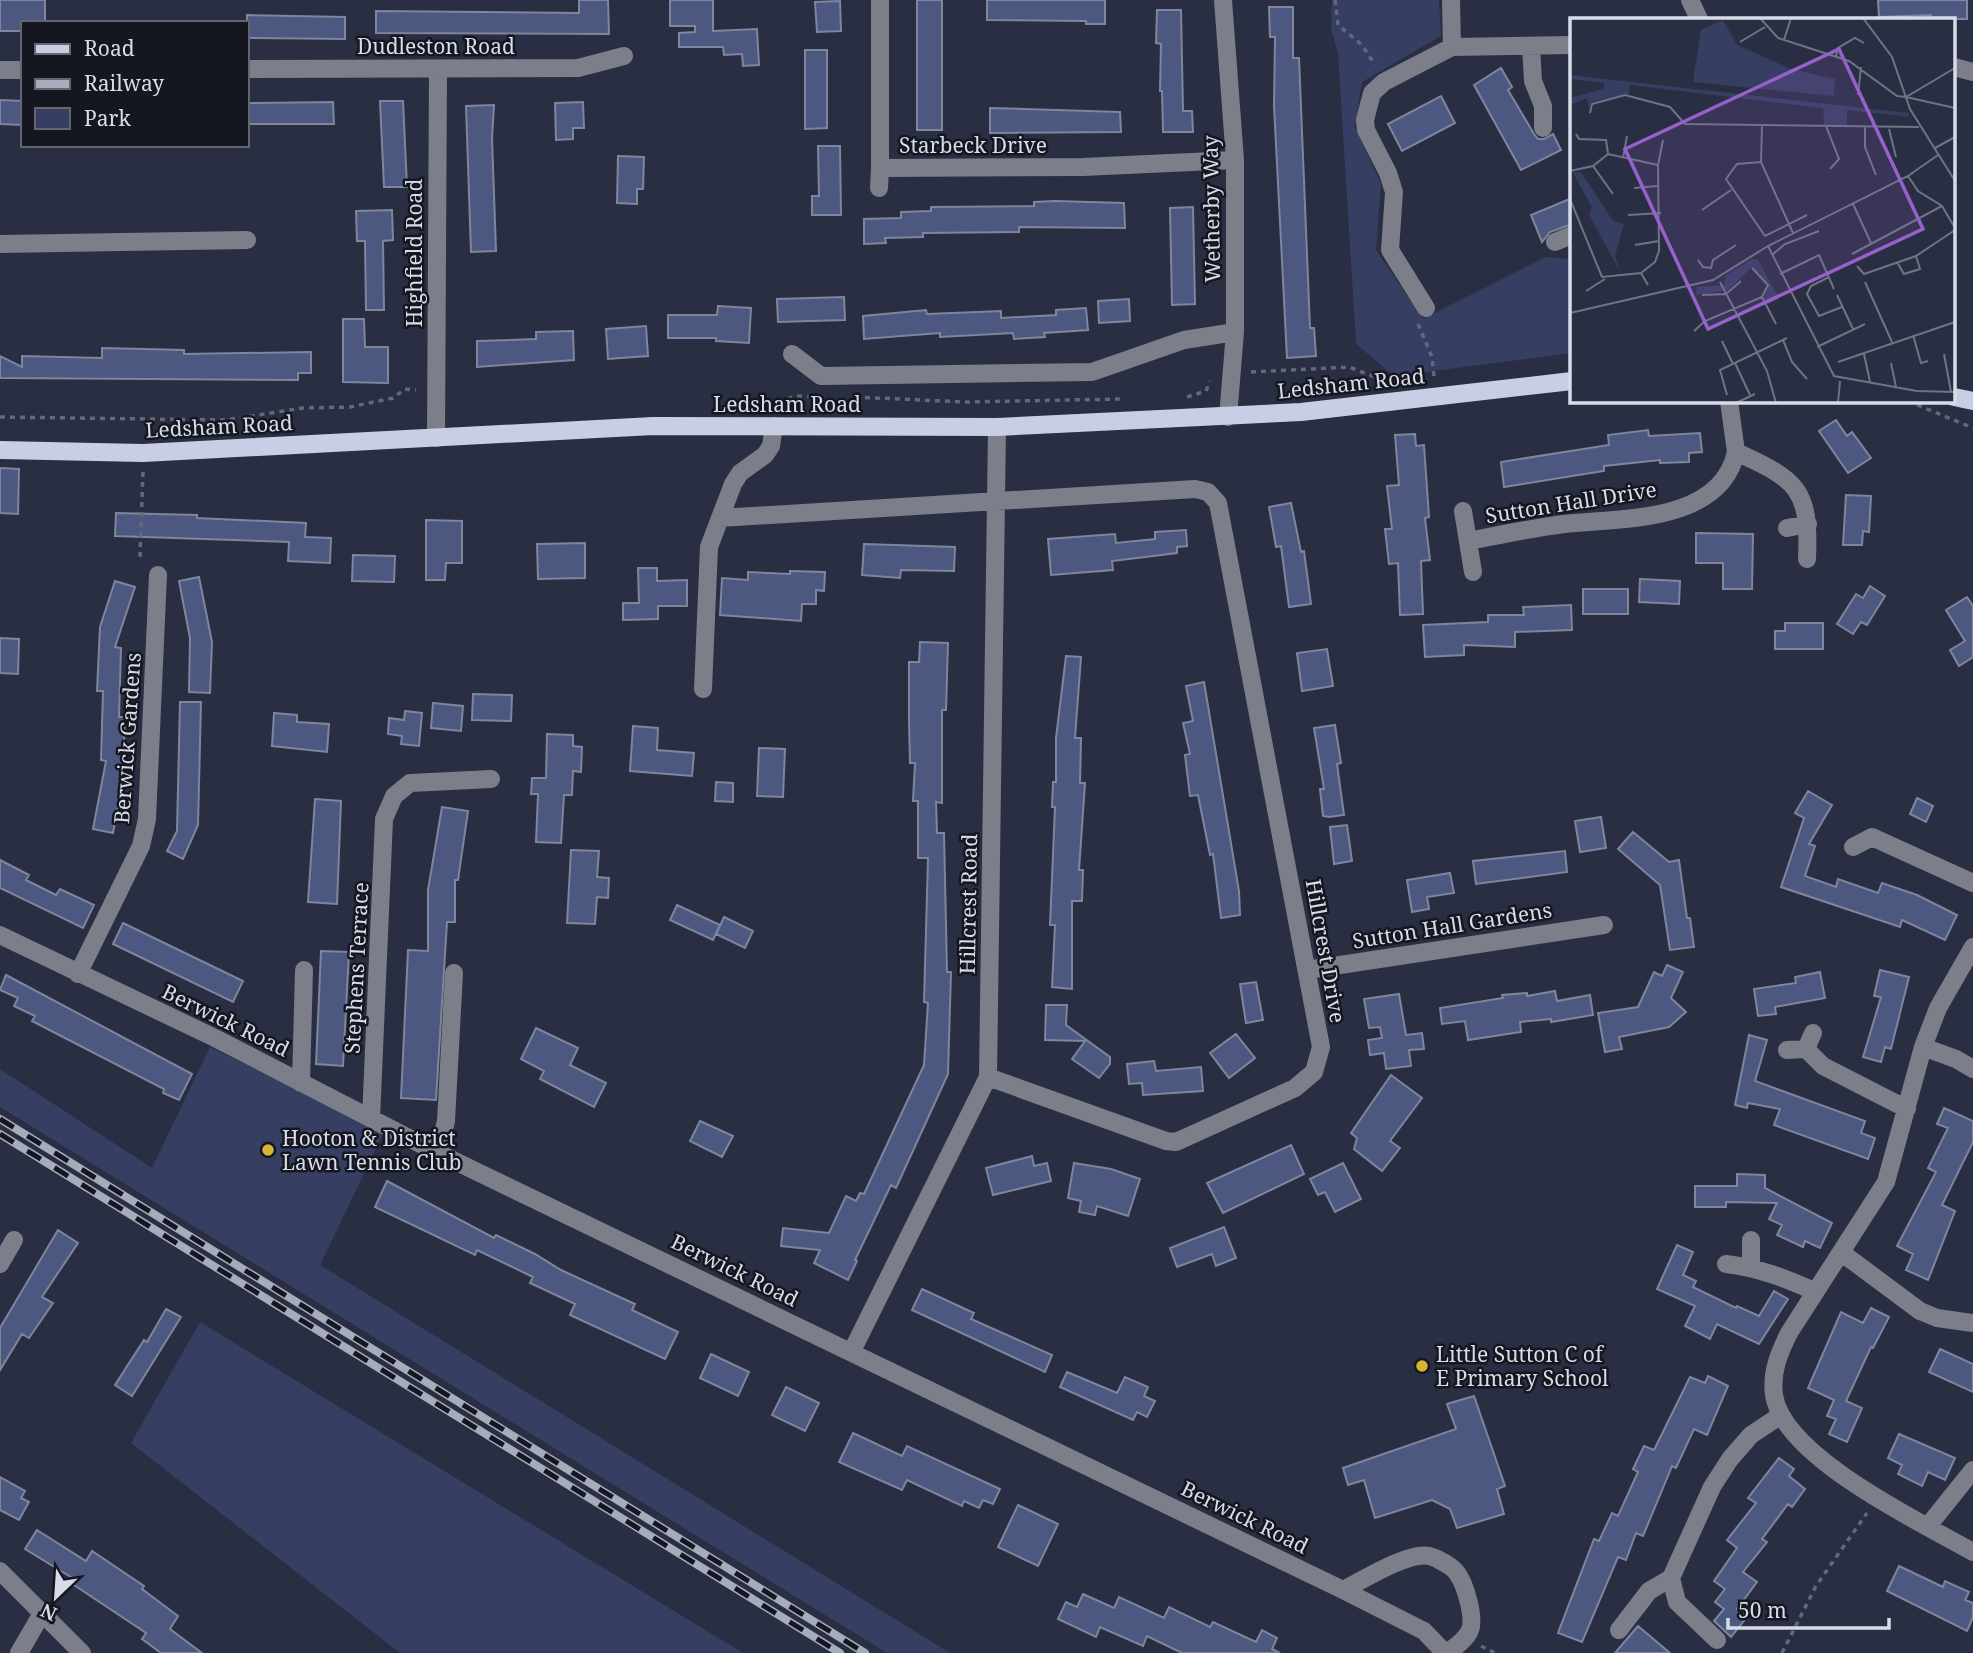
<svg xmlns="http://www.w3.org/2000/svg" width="1973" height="1653" viewBox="0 0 1973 1653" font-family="'Noto Serif',serif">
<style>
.green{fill:#363f62}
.building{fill:#4d5880;stroke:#7e859d;stroke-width:2}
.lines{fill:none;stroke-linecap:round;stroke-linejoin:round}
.path{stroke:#63687a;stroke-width:3.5;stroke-dasharray:5 5;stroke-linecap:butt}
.minor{stroke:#7c7f89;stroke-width:18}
.major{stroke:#c8cfe4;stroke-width:18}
.rail-casing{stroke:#a7acbb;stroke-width:8}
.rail{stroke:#151720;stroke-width:5;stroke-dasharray:16;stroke-linecap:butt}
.poi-dot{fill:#d8b434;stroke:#151720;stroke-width:2.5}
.labels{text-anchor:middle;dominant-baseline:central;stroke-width:5;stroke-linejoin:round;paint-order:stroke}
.street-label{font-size:21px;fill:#d8dce9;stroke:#151720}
.poi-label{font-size:21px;fill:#d8dce9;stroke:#151720;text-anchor:start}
.inset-road{fill:none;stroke:#6f7485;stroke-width:2}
.view{fill:#9761cc;fill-opacity:0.15;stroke:#9761cc;stroke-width:3.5}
.inset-edge{fill:none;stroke:#d8dce9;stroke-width:3.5}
</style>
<rect width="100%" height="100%" fill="#292e42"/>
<!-- green -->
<path class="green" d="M1332,0H1439L1441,36L1362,82L1355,127L1381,184L1376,250L1423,319L1546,257L1572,259V353L1394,376L1356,344L1338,53L1331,29Z
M210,1047L384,1132L320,1265L950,1653H887L0,1107V1069L152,1168Z
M200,1322L743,1653H400L131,1443Z"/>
<!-- building -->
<path class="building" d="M0,0H45V23H23V31H0Z
M579,0H608L609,34L376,33V11L579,13Z
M670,0H713V31L757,29L759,65L743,66L742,54L724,55L723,47H679V33L695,32V26H670Z
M917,0H942V130H917Z
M987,0H1105V24H1086V21L987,20Z
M1878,0H1967V19H1931V15L1879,17Z
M840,1L841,31L817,32L815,2Z
M1269,7H1293V58H1299L1310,328H1314L1316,356L1287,358L1274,106L1275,37H1270Z
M1157,10H1181L1183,111H1192L1193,132H1163L1162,91H1160L1161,44L1156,43Z
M247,15L345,17V39L247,38Z
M805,50H827V128L805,129Z
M1501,68L1512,87L1508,90L1534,134L1538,139H1544L1553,134L1561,150L1521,170L1474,85Z
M1441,96L1455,123L1402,151L1388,124Z
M0,100L23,101V125L0,124Z
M380,101H403L407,187H384Z
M333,102L334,124H249L248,103Z
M583,102L584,128H573V139L556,140L555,103Z
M494,105L492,138L496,251L471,252L466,106Z
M990,108L1120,112L1121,132L990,133Z
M818,146H840L841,215H812V196H819Z
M618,156L644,157L643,189H637V204L617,203Z
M1572,198V224L1550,232L1542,242L1531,215Z
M1055,201L1124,203L1125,228L1019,227V232L923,233V237L885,238L886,243L864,244V219L901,218V212L931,211V207L1034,206V202Z
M1193,207L1195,304L1172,305L1170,208Z
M392,210L393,240L383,241L384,310H366L365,241H357L356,211Z
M844,297L845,320L778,322L777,299Z
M1129,299L1130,321L1099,323L1098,301Z
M718,306L751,308L749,343L716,341V338H668V315H717Z
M1086,308L1088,330L1044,333L1045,337L1014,339L1013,333L940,337V333L864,339L863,316L926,310L927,314L1001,311V318L1056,315V310Z
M343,319H364L365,347H388V383L343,382Z
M646,326L648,356L608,359L606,329Z
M573,331L574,360L477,367V341L536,339V332Z
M102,348L184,350V354L311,352V373H298V380L0,378V356L22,367V356L102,358Z
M1836,420L1847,436L1852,432L1871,458L1848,473L1819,431Z
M1648,430L1649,436L1700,433L1702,452L1689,453V462L1660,463V460L1604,466V471L1504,487L1501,462L1609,445L1608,435Z
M1415,434L1416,446L1424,445L1429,517L1425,518L1430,560L1421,561L1423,614L1400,615L1398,563L1389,564L1385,529H1392L1387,486L1399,485L1395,435Z
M0,468L19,469L18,514L0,513Z
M1846,495L1871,496L1869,532L1863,531L1862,545H1843Z
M1291,503L1301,552L1304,551L1311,604L1289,607L1281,546L1276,547L1269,507Z
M116,513L197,515V518L306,523L305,537L331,538L330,563L288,561L289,542L115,536Z
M426,520L462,521V563H446L445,580H426Z
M1186,530L1187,546L1177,547V553L1112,561L1113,570L1051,575L1048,539L1115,534L1116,543L1155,539V532Z
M1696,533L1753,534L1752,589H1723V563H1696Z
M585,543V578L538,579L537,544Z
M864,544L955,547L954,571L901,570L900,578L862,575Z
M353,555L395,556L394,582L352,581Z
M638,568H657V581L687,580V606H658V619L623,620V603H639Z
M790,571L825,572L824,591L816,590V604H802L801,621L720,615L722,578L748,580V572L790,574Z
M199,577L212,642L210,693L189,692L190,638L179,581Z
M1640,579L1680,581L1679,604L1639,602Z
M115,581L135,587L115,647L121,648L119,717H125L123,780L113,833L93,829L106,761L101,760L103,691H97L100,627Z
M1870,586L1885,596L1867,625L1861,622L1853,634L1837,624L1856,594L1863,598Z
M1583,589H1628V614H1583Z
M1967,597L1973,606V657L1959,666L1950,650L1965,641L1946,610Z
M1571,605L1572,630L1515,632V647L1464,645V655L1425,657L1423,625L1488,622V615H1524L1523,607Z
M1785,623H1823V649H1775V631H1785Z
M0,638L19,639L18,674L0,673Z
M920,642L948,643L946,710H942V803L936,802L937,833H944L947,972H951L948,1074L896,1188L891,1185L855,1260L857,1261L848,1280L814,1263L820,1250L781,1246L783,1228L829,1233L846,1196L856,1201L860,1193L864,1194L924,1065L928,1003L924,1002L928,858H918V801H913L915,763H910L909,720V662H919Z
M1327,649L1333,686L1302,691L1297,653Z
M1066,656L1081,657L1075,738H1081L1080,783H1085L1079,870H1083L1082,901H1072V989L1052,987L1055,925H1050L1055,807H1052L1053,782H1056V738Z
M1204,682L1239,891L1240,915L1221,918L1213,854L1210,855L1198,795L1190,796L1185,755L1190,754L1183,723L1193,721L1186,686Z
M473,694L512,695L511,721L472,720Z
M180,702H201L198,825L183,859L167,851L177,831Z
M433,703L463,706L461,731L431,728Z
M405,711L422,713L419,746L401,744L402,736L388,734L389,718L404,720Z
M274,713L297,715V722L329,724L327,752L272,746Z
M1335,725L1341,763L1337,764L1344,815L1329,817L1323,816L1320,789H1324L1314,728Z
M633,726L658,728L657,750L694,753L692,776L630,771Z
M547,734L573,735V746L582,747L581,772L573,771L572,795H564L561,843L536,842L538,794H531L532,778H546Z
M759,748L785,749L783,797L757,796Z
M716,782L733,783V802L715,801Z
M1808,791L1832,805L1809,844L1815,846L1805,876L1836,887L1838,879L1878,893L1882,883L1917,895L1957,915L1945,940L1902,920L1900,927L1781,887L1804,818L1795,813Z
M1917,798L1933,806L1926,822L1910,814Z
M315,799L341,801L337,904L308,902Z
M442,807L468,811L458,880H455V922H447L436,1100L401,1098L408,950L428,951V890Z
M1601,817L1606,848L1580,852L1575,821Z
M1347,825L1352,861L1334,864L1330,827Z
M1633,832L1669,862L1679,860L1687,918H1690L1694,947L1670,950L1660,885L1618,849Z
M571,850L599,851L597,877L609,878L608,898L597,897L595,924L567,923Z
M1565,851L1567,872L1476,884L1473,861Z
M0,860L29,875L26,880L56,895L60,889L94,905L83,928L0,888Z
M1450,873L1454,893L1427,897L1429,909L1412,912L1407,880Z
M677,905L720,925L713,940L670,920Z
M724,917L753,931L745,948L716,934Z
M123,923L243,981L233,1002L113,944Z
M321,951L349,952L343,1066L316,1064Z
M1667,965L1683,972L1671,998L1686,1012L1669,1027L1619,1037L1622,1049L1605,1052L1598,1013L1638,1007L1654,972L1662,976Z
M1880,970L1909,977L1891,1049L1885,1047L1881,1062L1863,1057L1881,997L1874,996Z
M1820,972L1825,998L1775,1007L1776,1014L1758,1016L1754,989L1796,983L1795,977Z
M6,975L192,1074L179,1100L163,1093L164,1089L32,1021L35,1016L14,1006L18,998L0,990Z
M1256,982L1263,1020L1246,1023L1240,984Z
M1555,991L1557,1001L1590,995L1593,1015L1551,1022V1019L1520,1022L1521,1032L1468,1040L1465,1021L1442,1024L1440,1008L1503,998L1502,995L1527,993V996Z
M1399,994L1406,1035L1422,1033L1424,1049L1409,1050L1411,1066L1386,1069L1384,1053L1370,1055L1368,1040L1382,1038L1380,1027L1369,1028L1364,999Z
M1046,1005H1067L1066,1025L1110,1057V1064L1099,1078L1072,1059L1085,1041L1045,1040Z
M536,1028L578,1048L570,1065L606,1083L594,1107L540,1079L544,1071L521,1059Z
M1236,1034L1255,1058L1229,1078L1210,1053Z
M1749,1035L1767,1040L1755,1081L1865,1121L1861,1133L1875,1138L1868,1159L1774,1125L1780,1109L1748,1103L1747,1108L1735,1105Z
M1154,1061L1156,1071L1201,1067L1203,1091L1143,1095L1142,1083L1129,1084L1127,1064Z
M1391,1075L1422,1098L1390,1141L1400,1148L1382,1171L1354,1149L1357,1138L1351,1133Z
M1944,1108L1973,1121V1142L1942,1205L1955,1211L1928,1280L1906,1270L1913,1254L1897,1246L1936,1172L1928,1168L1948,1128L1937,1124Z
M700,1121L733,1136L722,1157L690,1141Z
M1291,1145L1304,1174L1223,1213L1207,1183Z
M1032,1156L1034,1166L1047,1163L1051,1181L993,1195L986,1168Z
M1074,1163L1111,1169L1140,1179L1128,1216L1097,1206L1095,1215L1079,1212L1081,1201L1068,1198Z
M1343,1163L1361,1199L1335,1212L1325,1192L1318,1195L1310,1179Z
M1737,1174L1765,1175V1188L1832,1223L1820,1248L1805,1241L1803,1247L1777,1235L1782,1225L1769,1219L1777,1203L1726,1202V1207H1695V1186H1737Z
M387,1181L494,1238L496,1235L535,1254L561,1270L635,1304L632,1310L678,1332L665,1359L570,1315L575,1304L530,1283L533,1277L477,1250L475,1255L375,1207Z
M1224,1227L1236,1258L1216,1266L1212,1254L1177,1267L1170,1248Z
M58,1230L78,1243L42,1297L53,1303L29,1338L22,1334L0,1370V1328Z
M1677,1245L1693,1252L1683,1275L1696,1281L1693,1287L1736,1308L1737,1306L1759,1316L1774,1291L1788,1299L1759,1344L1717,1324L1710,1339L1685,1326L1695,1306L1657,1289Z
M922,1289L974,1313L971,1319L1052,1355L1045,1372L912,1310Z
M1871,1308L1889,1317L1873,1348L1871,1347L1846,1401L1862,1408L1847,1442L1829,1434L1836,1419L1827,1416L1834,1400L1808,1388L1841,1312L1863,1323Z
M166,1309L181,1317L132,1396L115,1385L144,1340L147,1342Z
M1940,1349L1973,1364V1392L1929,1372Z
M711,1354L749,1372L738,1396L700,1378Z
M1067,1372L1117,1393L1125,1377L1148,1387L1144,1396L1155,1401L1147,1417L1137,1412L1133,1420L1060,1387Z
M1708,1376L1728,1386L1707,1435L1694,1429L1676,1468L1672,1466L1643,1536L1636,1533L1626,1560L1618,1557L1582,1642L1558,1633L1594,1539L1599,1541L1612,1513L1618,1516L1638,1472L1633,1469L1644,1446L1654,1450L1690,1377L1705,1383Z
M786,1387L819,1403L805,1431L772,1415Z
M1474,1396L1505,1486L1497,1489L1504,1514L1457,1528L1450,1509L1432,1500L1375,1518L1364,1480L1348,1485L1343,1468L1456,1429L1447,1404Z
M853,1433L902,1456L907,1446L1000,1489L993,1504L983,1500L979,1508L964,1501L962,1506L907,1480L902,1490L839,1462Z
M1899,1434L1955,1458L1945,1480L1928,1472L1922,1486L1898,1474L1902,1465L1888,1458Z
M1779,1458L1794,1469L1789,1476L1805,1489L1792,1507L1788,1504L1762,1539L1767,1542L1743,1572L1757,1582L1737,1609L1747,1617L1731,1637L1714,1621L1724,1609L1715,1602L1725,1589L1714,1581L1737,1548L1727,1540L1756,1503L1748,1498Z
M0,1477L25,1491L21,1498L29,1502L19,1520L0,1510Z
M1018,1505L1058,1524L1038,1566L998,1547Z
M37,1530L86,1561L92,1551L144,1586L142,1589L178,1616L170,1629L202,1653H161L142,1639L146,1633L71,1583L74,1579L25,1549Z
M1899,1566L1943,1587L1945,1581L1969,1592L1965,1600L1973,1603V1617L1967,1631L1887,1591Z
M1083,1594L1114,1608L1119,1597L1164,1618L1169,1607L1210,1627L1213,1622L1256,1642L1262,1630L1277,1638L1272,1649L1280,1653H1182L1147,1636L1143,1646L1100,1627L1096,1637L1058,1619L1066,1602L1077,1607Z
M1638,1626L1670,1653H1615Z"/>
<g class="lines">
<!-- path -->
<path class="path" d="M1335,0L1338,25L1362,45L1375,65
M1418,324L1432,357L1434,377
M1251,372L1349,367L1388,382
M855,397L965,402L1120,399
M1187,397L1206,391L1210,381
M1908,401L1973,428
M769,406L795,396L819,397
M0,417L225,420L303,408L350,407L393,398L405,389L416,390
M143,472L140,555L145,560
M1481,1646L1495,1653
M1782,1653L1816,1586L1867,1513"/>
<!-- minor -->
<path class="minor" d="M880,0V168L1083,167L1235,160
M1223,0L1235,160V332L1228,417
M1451,0L1452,47
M1690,0L1699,19
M1531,46L1533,81L1543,106V128
M1954,67L1973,72
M247,69L578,68L624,56
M0,70H23
M879,188L880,168
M1555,242L1572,235
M0,244L247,240
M1426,308L1390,250L1394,192L1388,173L1366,130L1365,120L1372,93L1384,82L1452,47L1572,45
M792,354L821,376L1092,372L1184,340L1235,332
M1729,401L1736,452
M436,438L438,69
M1463,511L1473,572
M720,518L1195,489L1208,492L1218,503L1321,1047L1314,1072L1295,1088L1176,1142L1166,1141L988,1077
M1787,528L1808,524
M1468,541C1500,535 1532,528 1564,524C1621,518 1721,523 1736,452C1798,480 1810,489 1807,559
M703,689L709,547L733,484L740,473L765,455L771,446L774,426
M1853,847L1872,837L1973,883
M0,935L215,1038L432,1150L1343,1590L1424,1631L1445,1653
M1973,947L1938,1008L1923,1047L1886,1182L1789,1333C1779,1353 1771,1372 1774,1395C1783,1457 1922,1523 1973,1552
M1307,970L1604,925
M78,974L141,846L147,819L158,575
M1923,1047L1956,1059L1973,1069
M1806,1049L1813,1033
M1787,1050L1806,1049L1823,1066L1907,1109
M301,1083L304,970
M371,1119L384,819L394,796L410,783L491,779
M432,1150L443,1133L446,1121L454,973
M1751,1240V1267
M1842,1253L1920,1311L1937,1318L1973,1323
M0,1264L14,1240
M1726,1264C1759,1268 1785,1278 1814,1291
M852,1351L988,1077L997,427
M1928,1526L1973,1470
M0,1571L82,1653
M1671,1578L1677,1602L1717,1640
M1343,1590C1361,1581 1409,1551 1429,1556C1437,1558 1452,1566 1457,1573C1465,1584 1475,1617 1470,1630C1466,1640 1455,1647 1447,1653
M1619,1630L1649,1591L1671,1578L1712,1487L1730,1459L1751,1435L1781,1415
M19,1653L41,1615"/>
<!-- major -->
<path class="major" d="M1954,397L1973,401
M0,450L143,453L653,426L997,427L1301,412L1572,381"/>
<!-- rail casing -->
<g class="rail-casing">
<path id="rail" d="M0,1119L865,1653
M0,1134L840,1653"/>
</g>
<!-- rail -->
<use href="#rail" class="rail"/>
</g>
<!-- markers -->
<g class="poi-dot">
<circle cx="268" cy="1150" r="7"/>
<circle cx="1422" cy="1366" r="7"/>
</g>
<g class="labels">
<!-- street labels -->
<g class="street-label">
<text x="436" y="46">Dudleston Road</text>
<text x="973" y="145">Starbeck Drive</text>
<text transform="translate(1211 209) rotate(-91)">Wetherby Way</text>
<text transform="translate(414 253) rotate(-90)">Highfield Road</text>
<text transform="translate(1351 383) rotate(-6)">Ledsham Road</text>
<text x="787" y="404">Ledsham Road</text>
<text transform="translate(219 426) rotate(-3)">Ledsham Road</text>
<text transform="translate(1571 502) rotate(-9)">Sutton Hall Drive</text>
<text transform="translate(127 738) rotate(-86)">Berwick Gardens</text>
<text transform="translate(968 904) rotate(-89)">Hillcrest Road</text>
<text transform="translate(1452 925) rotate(-9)">Sutton Hall Gardens</text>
<text transform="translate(1326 951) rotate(80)">Hillcrest Drive</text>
<text transform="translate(356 968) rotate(-87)">Stephens Terrace</text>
<text transform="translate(226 1020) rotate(26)">Berwick Road</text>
<text transform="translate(735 1270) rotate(26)">Berwick Road</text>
<text transform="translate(1245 1517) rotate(26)">Berwick Road</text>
</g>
<!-- poi labels -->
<g class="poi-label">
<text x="282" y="1138">Hooton &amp; District<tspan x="282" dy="24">Lawn Tennis Club</tspan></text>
<text x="1436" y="1354">Little Sutton C of<tspan x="1436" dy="24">E Primary School</tspan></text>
</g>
</g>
<!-- overview -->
<g transform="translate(1570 18)">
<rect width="385" height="385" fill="#292e42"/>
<path d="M153,2L167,27L221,51L265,61L264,78L123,64L131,12ZM0,57L338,95L339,99L277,92V108L254,107L253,90L60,67L59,76L22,84L19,91L17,80L0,87V80L33,71L35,65L0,61ZM11,154L43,203L54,206L45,238L51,255L19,197L22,189L3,155ZM182,241L188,242L209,281L198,286L194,280L199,266L182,249L158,272L126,277L127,269L154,267L156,257Z" fill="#363f62"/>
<path class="inset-road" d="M190,0L208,20L279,43L327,78L336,79L385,50M293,0L322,39L340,91L385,163M214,22L221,0M170,24L195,9M266,38L268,30L285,20L294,25M288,77L291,49M336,79L385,90M20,95L22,86L55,77L100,89L115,106L349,109M192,107L191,144L223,215M256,108L269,141L260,151M295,109V129L306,157M319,111L326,139M6,116L9,121L36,122L38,135M365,130L385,119M53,140L57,118M191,144L167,146L156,161L195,218L237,197M88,147L93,122M23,148L43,176M0,153L23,148L38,136L88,147M338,158L348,173L372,188L385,210M64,170L88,168M0,181L32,259L71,255M283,186L301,225M132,192L161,172M58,197L91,195M65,227L89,223M198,228L264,358L347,373L385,374M282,236L372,188M202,237L215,226L249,213M128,242L133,249L141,250L143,242L166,227M327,244L334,256L350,251L346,238M287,248L294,256L346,238L385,212M210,256L249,237L264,271M259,259L241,268L237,276L249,298L272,289M150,264L197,353L206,385M295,264L322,324M78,267L71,255L85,244L89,233L88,147M16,273L35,261M132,277L156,276L171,263M267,277L283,311M192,279L206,306M0,295L143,262L198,228L338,158L368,137M124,313L135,303L192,279L198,267L182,250M343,317L351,345L358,343M213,322L222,344L237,361M152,323L163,346M247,329L295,306M294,336L300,364M374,336L381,374M268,344L385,304M165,345L180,377M321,345L326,369M157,377L150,352L217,320M166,385L185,376M268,385L270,363"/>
<path class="view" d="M269,31L353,211L138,311L55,131Z"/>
<rect width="385" height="385" class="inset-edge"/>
</g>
<!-- legend -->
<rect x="21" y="21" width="228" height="126" fill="#151720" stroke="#636670" stroke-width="2"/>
<rect x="35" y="44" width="35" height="10" fill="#c8cfe4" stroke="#636670" stroke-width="2"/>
<text x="84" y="56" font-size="21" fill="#d8dce9">Road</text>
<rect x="35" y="79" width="35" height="10" fill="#a7acbb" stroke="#636670" stroke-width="2"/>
<text x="84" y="91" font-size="21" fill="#d8dce9">Railway</text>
<rect x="35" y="108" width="35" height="21" fill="#363f62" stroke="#636670" stroke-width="2"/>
<text x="84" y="126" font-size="21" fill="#d8dce9">Park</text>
<!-- north arrow -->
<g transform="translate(56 1597) rotate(205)" stroke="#151720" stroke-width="5" paint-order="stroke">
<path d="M0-5L12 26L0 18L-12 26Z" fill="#d8dce9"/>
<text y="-10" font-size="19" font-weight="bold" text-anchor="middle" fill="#d8dce9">N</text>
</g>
<!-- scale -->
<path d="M1728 1618v10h161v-10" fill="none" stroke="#d8dce9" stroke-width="3.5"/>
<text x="1738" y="1618" font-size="21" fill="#d8dce9" stroke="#151720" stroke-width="5" paint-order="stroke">50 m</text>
</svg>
